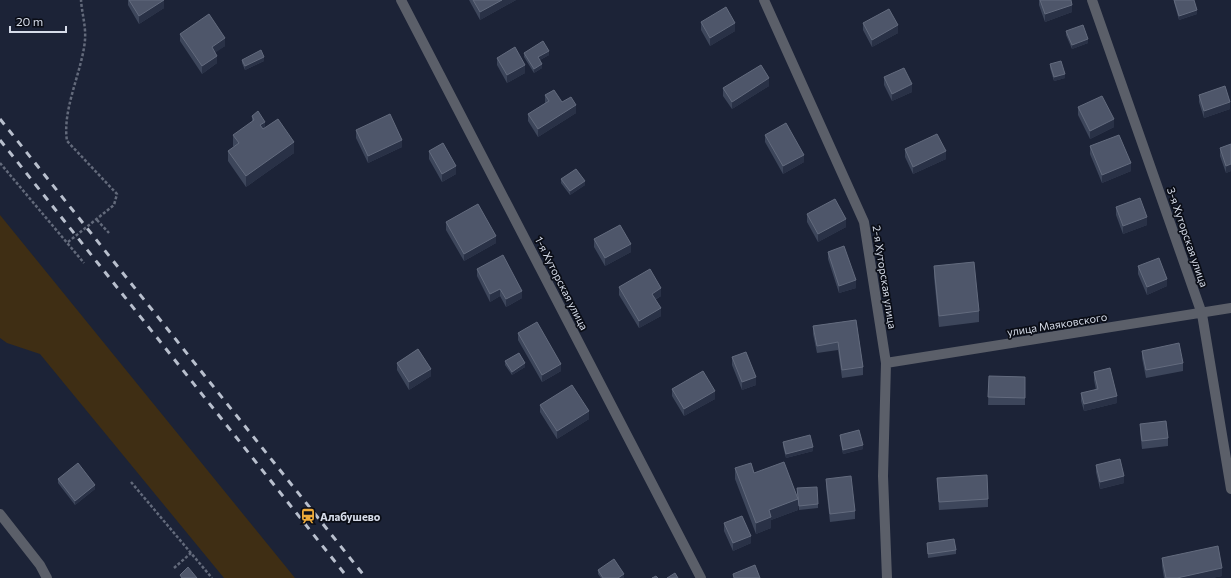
<svg xmlns="http://www.w3.org/2000/svg" width="1231" height="578" viewBox="0 0 1231 578" font-family="Commissioner,sans-serif">
<style>
.green{fill:#3f2e14}
.lines{fill:none;stroke-linecap:round;stroke-linejoin:round}
.path{stroke:#636a7b;stroke-width:2.5;stroke-dasharray:3 2;stroke-linecap:butt}
.minor{stroke:#5b5f69;stroke-width:10}
.rail{stroke:#b8bfcd;stroke-width:3;stroke-dasharray:7 7;stroke-linecap:butt}
.wall{fill:#3d465b}
.shaded-wall{fill:#293146}
.building{fill:#4e566a;stroke:#636b7e}
.labels{text-anchor:middle;dominant-baseline:central;stroke-width:3.5;stroke-linejoin:round;paint-order:stroke}
.street-label{font-size:11px;fill:#d6dce9;stroke:#0a0d16}
.poi-label{font-size:11px;font-weight:bold;fill:#d6dce9;stroke:#0a0d16;text-anchor:start}
</style>
<rect width="100%" height="100%" fill="#1c2337"/>
<!-- green -->
<path class="green" d="M0,215L295,578H224L40,354L7,343L0,338Z"/>
<g class="lines">
<!-- path -->
<path class="path" d="M0,163L84,263
M97,220L109,233
M68,242L114,205L117,194L67,141C62,109 82,72 85,40C86,26 82,14 81,0
M131,482L212,578
M174,568L191,553"/>
<!-- minor -->
<path class="minor" d="M401,0L701,578
M764,0L864,222L886,363L883,476L887,578
M1092,0L1202,314L1231,489
M886,363L1231,308
M0,514L40,565L47,578"/>
<!-- rail -->
<path class="rail" d="M0,119L366,578
M0,140L348,578"/>
</g>
<!-- wall -->
<path class="wall" d="M128,0H164V8L139,24L128,5Z
M469,0H516L480,20Z
M1039,0H1071L1072,12L1045,22L1039,5Z
M1174,0H1194L1197,14L1179,20L1174,2Z
M701,22L735,31L710,46L701,30Z
M863,23L898,33L872,47L863,30Z
M1066,31L1088,43L1072,49L1066,35Z
M180,34L225,46L215,52L217,63L202,74L180,41Z
M524,53L549,55L540,60L542,68L534,73L524,57Z
M497,58L525,73L507,83L497,65Z
M242,60L264,61L245,70L242,63Z
M1050,64L1065,78L1054,81L1050,68Z
M884,77L912,92L892,101L884,85Z
M769,86L732,109L723,96V88Z
M545,95L562,102L576,113L538,137L528,121V114L545,103Z
M1199,95L1230,109L1204,118L1199,102Z
M1078,107L1114,127L1090,139L1078,115Z
M252,116L294,153L246,187L228,161V151L234,147L233,146V135L252,122Z
M356,130L402,147L368,163L356,138Z
M765,135L804,162L783,174L765,142Z
M1231,144V171L1226,173L1220,156V148Z
M1090,146L1131,171L1102,183L1090,154Z
M905,149L946,159L913,174L905,157Z
M429,151L456,174L442,182L429,159Z
M561,179L585,185L570,195L561,183Z
M1116,207L1147,225L1123,234L1116,215Z
M807,214L846,227L818,242L807,222Z
M446,222L496,243L464,261L446,230Z
M594,239L631,252L605,266L594,247Z
M828,252L856,288L839,293L828,259Z
M934,266L979,311V322L939,327L934,277Z
M1138,266L1167,286L1147,295L1138,274Z
M477,269L522,298L506,307L500,296L490,302L477,276Z
M619,287L661,296L655,300L661,316L639,328L619,295Z
M856,320L863,367V375L842,378L838,350L817,353L813,334V326Z
M518,333L561,371L542,382L518,340Z
M1142,351L1183,363V371L1146,378L1142,358Z
M732,357L756,385L742,390L732,365Z
M505,361L525,367L512,375L505,365Z
M397,363L431,376L409,390L397,370Z
M1094,372L1117,403L1084,411L1081,401V393L1096,390L1094,380Z
M989,376L1025,377V405H988Z
M672,389L715,399L684,416L672,396Z
M540,405L589,419L557,439L540,412Z
M1140,424L1168,438V446L1142,449L1140,432Z
M840,435L863,449L843,454L840,439Z
M783,442L813,451L786,458L783,446Z
M1096,465L1124,483L1100,489L1096,472Z
M735,468L754,473L798,499L797,488L818,504V508L799,510L798,500V510L771,520V528L756,534L735,479Z
M937,478L988,499V507L939,510Z
M58,479L95,489L75,505L58,483Z
M826,479L855,511V519L830,522L826,487Z
M724,523L751,543L733,551L724,531Z
M927,543L956,550V554L928,558Z
M1162,558L1222,576L1212,578H1164L1162,566Z
M598,570L624,578H601L598,574Z"/>
<!-- shaded-wall -->
<path class="shaded-wall" d="M164,0V8L139,24V16Z
M502,0H516L480,20V12Z
M1072,5V12L1045,22V14Z
M1197,10V14L1179,20V16Z
M735,23V31L710,46V38Z
M898,25V33L872,47V40Z
M225,38V46L212,55V47Z
M1088,39V43L1072,49V45Z
M549,51V55L538,61V57Z
M217,56V63L202,74V66Z
M264,57V61L245,70V66Z
M542,64V68L534,73V69Z
M525,65V73L507,83V75Z
M1065,74V78L1054,81V77Z
M769,78V86L732,109V102Z
M912,84V92L892,101V94Z
M1230,102V109L1204,118V111Z
M576,105V113L538,137V129Z
M1114,119V127L1090,139V131Z
M265,122V133L260,125Z
M402,140V147L368,163V156Z
M294,142V153L246,187V176Z
M946,151V159L913,174V167Z
M804,155V162L783,174V166Z
M1131,163V171L1102,183V175Z
M1231,164V171L1226,173V166Z
M456,166V174L442,182V174Z
M585,181V185L570,195V191Z
M1147,217V225L1123,234V226Z
M846,219V227L818,242V234Z
M496,236V243L464,261V254Z
M631,244V252L605,266V258Z
M1167,279V286L1147,295V287Z
M856,280V288L839,293V286Z
M661,288V296L652,301V294Z
M500,289V296L490,302V294Z
M522,291V298L506,307V299Z
M661,308V316L639,328V321Z
M525,363V367L512,375V372Z
M561,364V371L542,382V375Z
M431,369V376L409,390V382Z
M756,377V385L742,390V382Z
M715,391V399L684,416V409Z
M1117,396V403L1084,411V404Z
M589,411V419L557,439V431Z
M863,445V449L843,454V450Z
M813,447V451L786,458V454Z
M1124,476V483L1100,489V482Z
M95,485V489L75,505V501Z
M798,499V510L771,520V528L756,534V523L769,510Z
M751,536V543L733,551V543Z
M1222,568V576L1212,578H1177Z
M624,574V578H618Z"/>
<!-- building -->
<path class="building" d="M129,0H164L139,16Z
M473,0H502L480,12Z
M1040,0H1071L1072,5L1045,14Z
M1174,0H1194L1197,10L1179,16Z
M726,7L735,23L710,38L701,22Z
M889,9L898,25L872,40L863,23Z
M209,14L225,38L212,47L217,56L202,66L180,34Z
M1083,25L1088,39L1072,45L1066,31Z
M543,41L549,51L538,57L542,64L534,69L524,53Z
M515,47L525,65L507,75L497,58Z
M261,50L264,57L245,66L242,60Z
M1061,61L1065,74L1054,77L1050,64Z
M761,65L769,78L732,102L723,88Z
M904,68L912,84L892,94L884,77Z
M1225,86L1230,102L1204,111L1199,95Z
M554,90L562,102L571,97L576,105L538,129L528,114L549,101L545,95Z
M1102,96L1114,119L1090,131L1078,107Z
M258,111L265,122L260,125L263,129L278,119L294,142L246,176L228,151L239,143L233,135L254,120L252,116Z
M390,114L402,140L368,156L356,130Z
M786,123L804,155L783,166L765,135Z
M937,134L946,151L913,167L905,149Z
M1119,135L1131,163L1102,175L1090,146Z
M443,143L456,166L442,174L429,151Z
M1231,144V164L1226,166L1220,148Z
M576,169L585,181L570,191L561,179Z
M1140,198L1147,217L1123,226L1116,207Z
M835,199L846,219L818,234L807,214Z
M478,204L496,236L464,254L446,222Z
M620,225L631,244L605,258L594,239Z
M844,246L856,280L839,286L828,252Z
M503,255L522,291L506,299L500,289L490,294L477,269Z
M1159,258L1167,279L1147,287L1138,266Z
M974,262L979,311L939,316L934,266Z
M650,269L661,288L652,294L661,308L639,321L619,287Z
M856,320L863,367L842,370L838,342L817,346L813,326Z
M537,322L561,364L542,375L518,333Z
M1179,343L1183,363L1146,370L1142,351Z
M418,349L431,369L409,382L397,363Z
M746,352L756,377L742,382L732,357Z
M519,353L525,363L512,372L505,361Z
M1110,368L1117,396L1084,404L1081,393L1098,389L1094,372Z
M703,371L715,391L684,409L672,389Z
M989,376L1025,377V398L988,397Z
M572,385L589,411L557,431L540,405Z
M1166,421L1168,438L1142,441L1140,424Z
M859,430L863,445L843,450L840,435Z
M810,435L813,447L786,454L783,442Z
M1120,459L1124,476L1100,482L1096,465Z
M784,462L798,499L769,510L771,517L756,523L735,468L751,463L754,473Z
M78,463L95,485L75,501L58,479Z
M987,475L988,499L939,502L937,478Z
M851,476L855,511L830,514L826,479Z
M817,487L818,504L799,506L797,488Z
M742,516L751,536L733,543L724,523Z
M954,539L956,550L928,554L927,543Z
M1218,546L1222,568L1177,578H1166L1162,558Z
M614,559L624,574L618,578H603L598,570Z
M755,565L760,578H734L733,574Z
M188,567L197,578H182L180,575Z
M675,573L678,578H667Z
M656,576L658,578H652Z"/>
<!-- icons -->
<defs>
<g id="station-bare" transform="scale(1.2)"><path d="M-3-6H3Q5-6 5-4V2Q5 4 3 4L4.5 6H3L1.5 4h-3L-3 6H-4.5L-3 4Q-5 4-5 2V-4Q-5-6-3-6ZM-3.5-4v3h7v-3ZM-3.5 1v1.5H-2V1ZM2 1v1.5H3.5V1Z" fill="#eca93a" stroke="#0a0d16" stroke-width="2.5" paint-order="stroke"/></g>
</defs>
<g fill-rule="evenodd">
<use href="#station-bare" x="308" y="516"/>
</g>
<g class="labels">
<!-- street labels -->
<g class="street-label">
<text transform="translate(1188 237) rotate(71)">3-я Хуторская улица</text>
<text transform="translate(885 277) rotate(81)">2-я Хуторская улица</text>
<text transform="translate(562 283) rotate(63)">1-я Хуторская улица</text>
<text transform="translate(1057 324) rotate(-9)">улица Маяковского</text>
</g>
<!-- poi labels -->
<g class="poi-label">
<text x="320" y="516">Алабушево</text>
</g>
</g>
<!-- scale -->
<path d="M10 26v6h56v-6" fill="none" stroke="#d6dce9" stroke-width="2"/>
<text x="16" y="26" font-size="12" fill="#d6dce9" stroke="#0a0d16" stroke-width="3" paint-order="stroke">20 m</text>
</svg>
